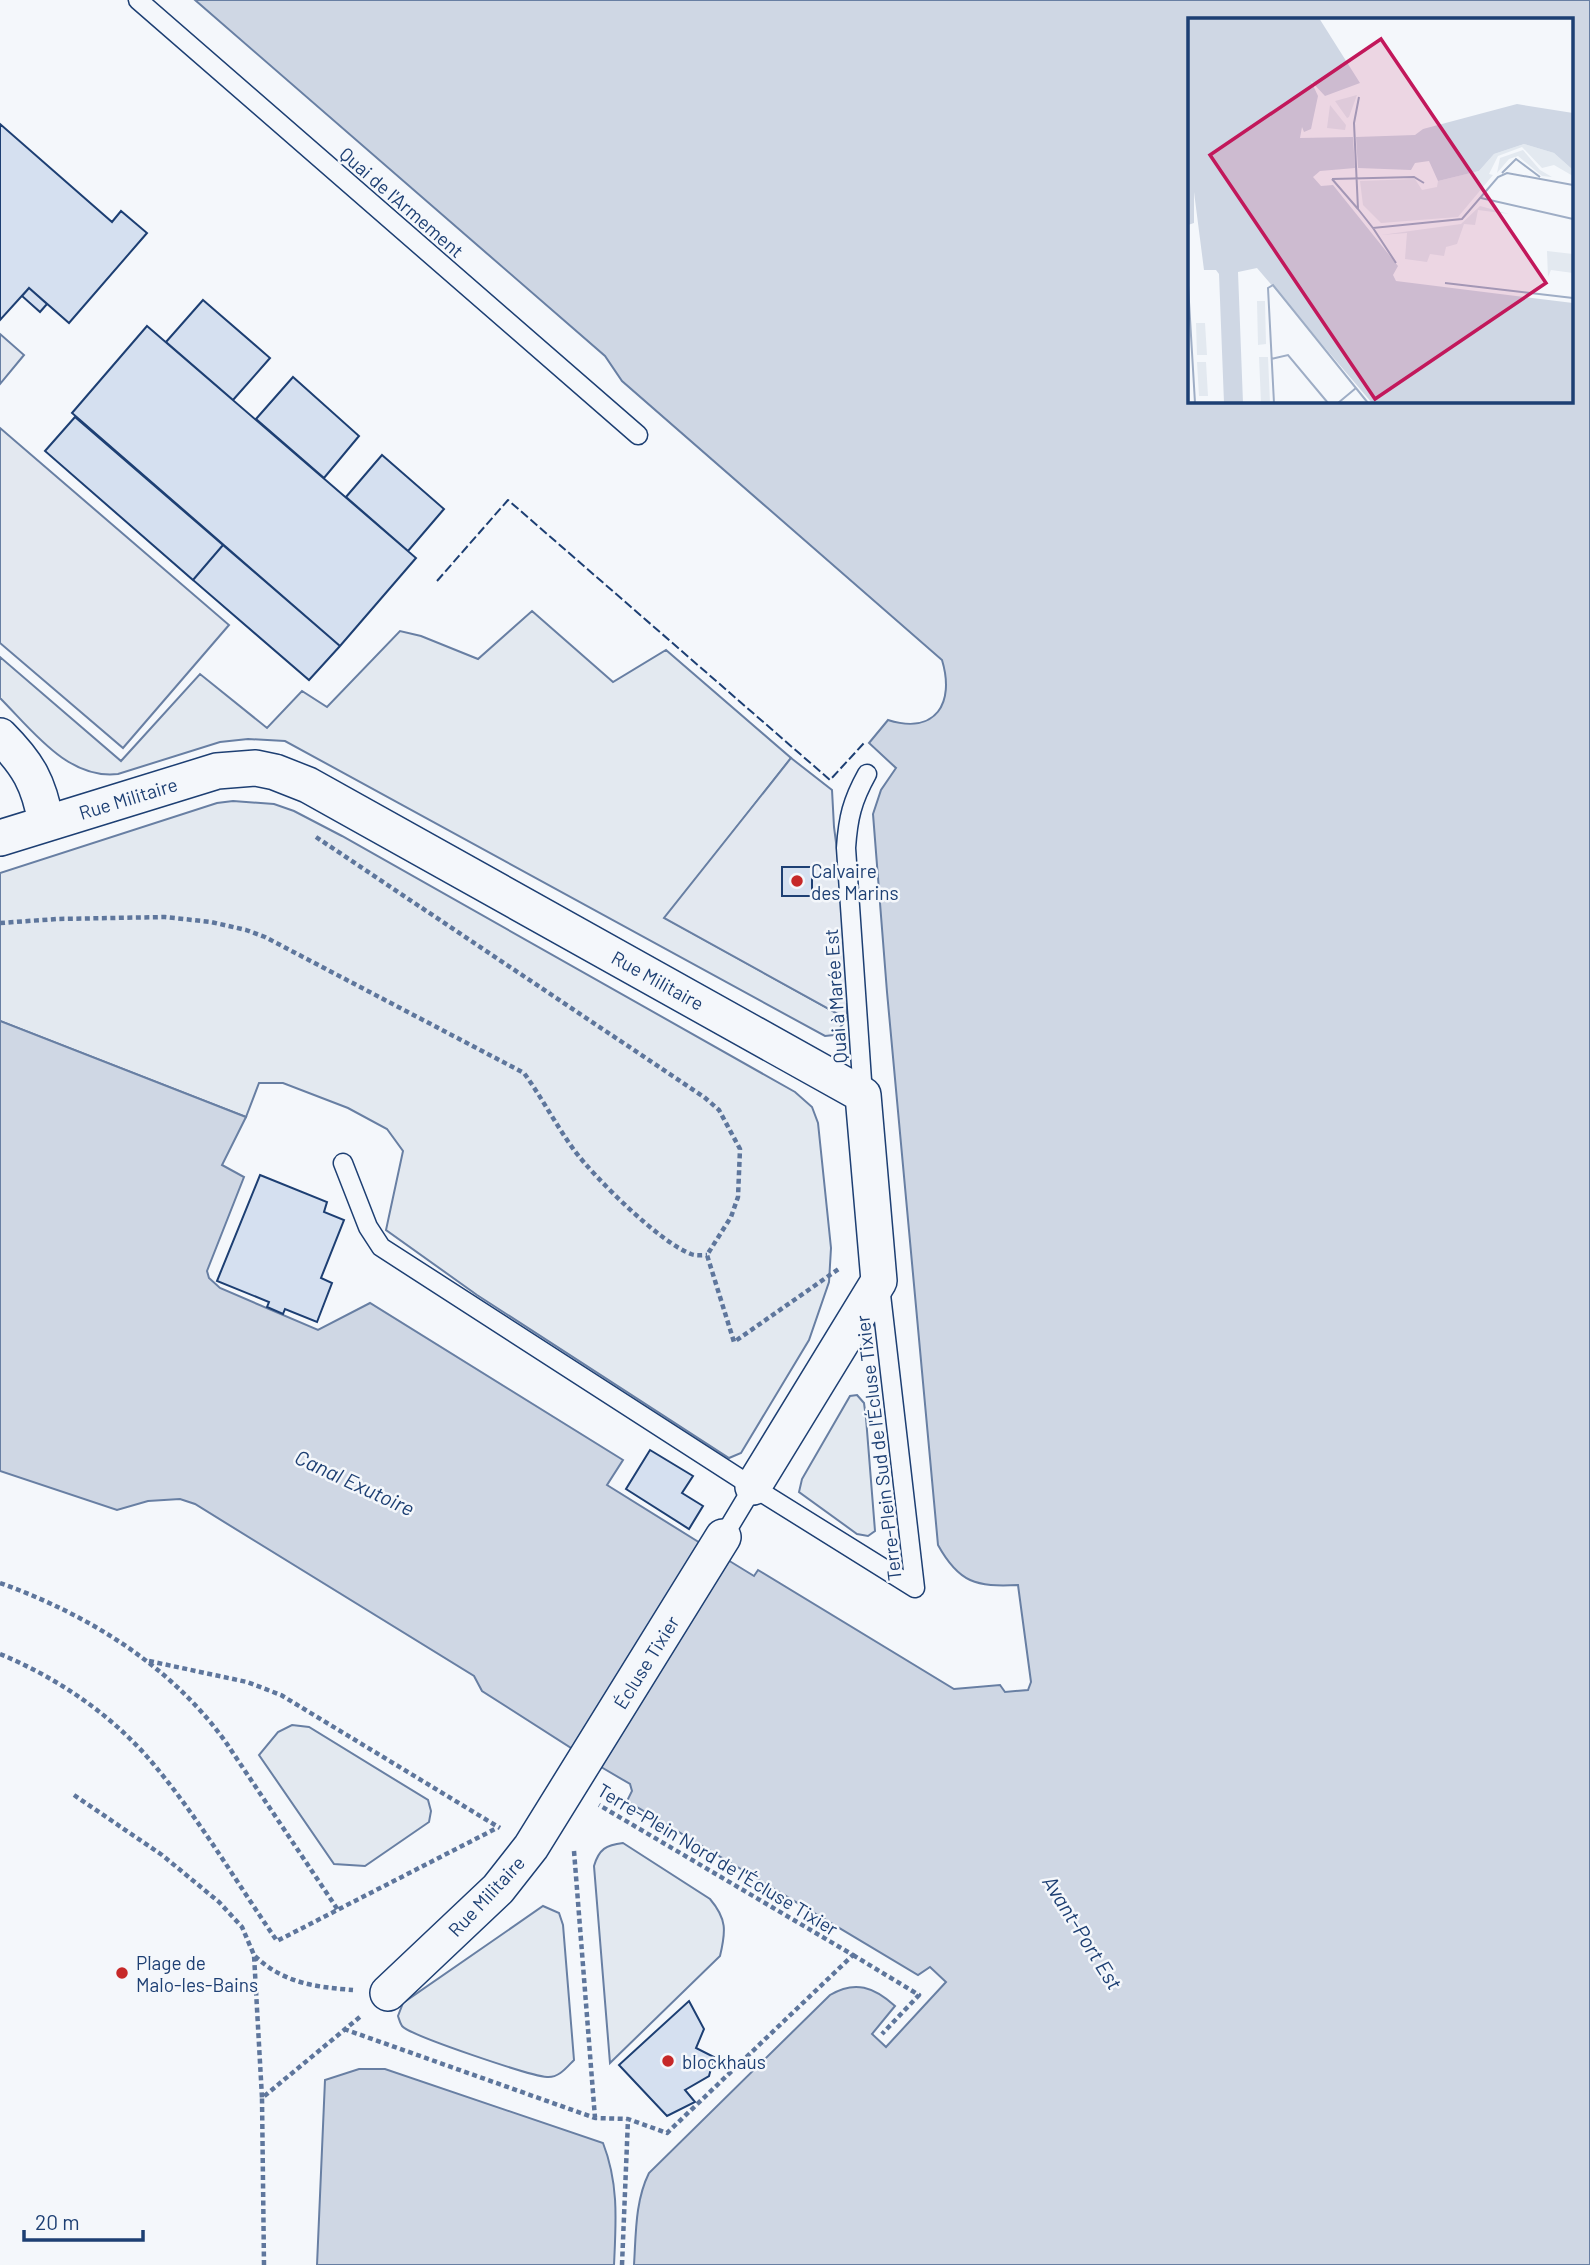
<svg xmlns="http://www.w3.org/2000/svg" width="1590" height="2265" viewBox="0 0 1590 2265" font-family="Barlow,sans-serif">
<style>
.green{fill:#e3e9f0;stroke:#687fa3;stroke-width:2}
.parking{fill:#e3e8f0;stroke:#687fa3;stroke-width:2}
.water{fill:#cfd7e4;stroke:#687fa3;stroke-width:2;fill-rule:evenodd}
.building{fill:#d5e0f0;stroke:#1d3f73;stroke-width:2}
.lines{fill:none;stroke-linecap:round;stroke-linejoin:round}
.lane-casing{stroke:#1d3f73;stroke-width:21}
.street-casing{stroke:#1d3f73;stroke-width:38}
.path{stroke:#5e769c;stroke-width:4.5;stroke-dasharray:5 3.5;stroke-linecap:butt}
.lane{stroke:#f4f7fb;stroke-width:18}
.street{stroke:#f4f7fb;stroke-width:35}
.fence{stroke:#1d3f73;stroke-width:2;stroke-dasharray:9 3.5;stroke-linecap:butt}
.poi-dot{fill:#c62828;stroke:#f4f7fb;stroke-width:2.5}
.labels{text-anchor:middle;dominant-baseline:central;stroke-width:5;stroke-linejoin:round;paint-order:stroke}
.street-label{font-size:19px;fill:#1d3f73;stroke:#f4f7fb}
.poi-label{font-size:19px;fill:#1d3f73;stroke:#f4f7fb;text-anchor:start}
.water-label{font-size:21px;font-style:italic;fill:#1d3f73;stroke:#f4f7fb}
.inset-road{fill:none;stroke:#9eadc5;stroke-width:2}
.view{fill:#c2185b;fill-opacity:0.15;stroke:#c2185b;stroke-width:3.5}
.inset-edge{fill:none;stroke:#1d3f73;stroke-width:3.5}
</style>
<rect width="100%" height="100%" fill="#f4f7fb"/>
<!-- green -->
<path class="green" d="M532,611L613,682L666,650L791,758L665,918L847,1019L834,1035L825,1036L285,741L248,739L220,742L118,774C68,780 32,730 0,698V657L121,761L200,674L267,728L302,691L327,707L400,631L421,636L478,659Z
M233,801L274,804L294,811L342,836L795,1092L812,1107L818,1123L831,1248L829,1282L809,1340L741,1453L729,1458L477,1295L386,1230L403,1151L387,1129L348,1108L283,1083H259L246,1117L0,1021V873L217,803Z
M857,1395L864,1403L866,1418L875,1531L868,1536L857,1534L799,1492L802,1479L850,1396Z
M292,1725L309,1727L428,1800L431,1811L429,1822L365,1866L334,1864L259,1755L278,1732Z
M623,1843L710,1899C727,1919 726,1931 720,1956L610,2063L594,1866C599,1849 606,1845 623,1843Z
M543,1906L559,1913L563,1925L574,2060C567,2067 559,2078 547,2077C531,2076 411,2036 402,2026C400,2023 399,2019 398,2016L403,2003Z"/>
<!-- parking -->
<path class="parking" d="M0,334L24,355L0,384Z
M0,428L229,625L123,748L0,643Z
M791,758L832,790L834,827L857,1004H847V1019L664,918Z"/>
<!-- water -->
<path class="water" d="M195,0H1590V2265H634C636,2234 635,2201 649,2173L830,1995C855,1980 874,1987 895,2006L872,2034L886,2047L946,1982L930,1967L918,1975L627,1801L632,1791L630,1784L596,1764L723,1557L754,1576L758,1570L954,1689L1000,1685L1005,1692L1028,1690L1031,1682L1018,1585C976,1587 959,1583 938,1545L887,992L873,814L881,790L896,768L869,743L888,720C936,735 955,703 942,660L622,381L605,356ZM1189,19H1571V401H1189Z
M0,1021L246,1117L222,1165L244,1177L207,1271L209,1278L220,1288L318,1330L370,1303L623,1460L607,1485L705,1546L579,1753L482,1691L474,1676L195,1504L180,1499L148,1501L117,1510L0,1471Z
M359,2069H385L603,2143C619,2184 616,2222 614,2265H317L325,2080Z"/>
<!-- building -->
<path class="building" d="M0,124L112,222L121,211L147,233L69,323L29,288L0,320Z
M29,288L47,304L40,312L22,296Z
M203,300L270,358L233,400L166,342Z
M147,326L416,558L340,646L72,413Z
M293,377L359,436L324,478L256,419Z
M75,417L223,545L193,580L45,451Z
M382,455L444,509L408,551L346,497Z
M223,545L340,646L309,680L193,580Z
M782,867H812V896H782Z
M260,1175L327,1202L324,1212L344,1220L321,1278L332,1283L317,1322L285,1309L283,1314L267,1307L269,1302L217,1281Z
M650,1450L693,1476L682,1493L703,1506L689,1529L626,1489Z
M689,2001L704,2029L696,2048L714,2057L709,2076L685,2090L695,2102L667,2116L619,2065Z"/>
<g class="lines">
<!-- lane casing -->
<g class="lane-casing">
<path id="lane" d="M138,0L638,435
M863,1095L846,848C848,818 852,801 867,774
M343,1163L368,1227L381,1247L753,1487L915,1588
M880,1286L915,1588
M723,1537L753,1487"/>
</g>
<!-- street casing -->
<g class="street-casing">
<path id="street" d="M0,736C28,764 39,783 46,823
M0,838L217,771L256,768L275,772L308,785L863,1095L879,1281L753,1487
M388,1993L498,1889L531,1847L723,1537"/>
</g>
<!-- path -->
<path class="path" d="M316,837L704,1097L719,1110L740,1149L738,1197L731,1217L707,1255L734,1342L840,1268
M0,923L57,919L165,917L211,922L246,930L265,937L524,1073C542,1098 556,1125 574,1150C595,1178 659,1242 691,1254C696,1256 701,1255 707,1255
M0,1583C87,1614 170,1665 225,1741L338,1910
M0,1654C58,1678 114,1716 155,1766C200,1820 237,1883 277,1941L495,1829
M149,1661L247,1682L281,1695L500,1828
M74,1795L162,1855L219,1902L242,1927L254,1955L262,2098
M574,1851L595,2118
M853,1955L919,1995L882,2034
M255,1956C283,1983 315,1987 353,1990
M344,2029L595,2118L628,2119L667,2133L853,1955L599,1805
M264,2265L262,2098L361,2016
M622,2265L628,2119"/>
<!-- lane -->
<use href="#lane" class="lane"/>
<!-- street -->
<use href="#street" class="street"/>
<!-- fence -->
<path class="fence" d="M437,581L508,500L830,780L864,743"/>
</g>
<!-- markers -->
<g class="poi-dot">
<circle cx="797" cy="881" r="7"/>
<circle cx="122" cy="1973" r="7"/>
<circle cx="668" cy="2061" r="7"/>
</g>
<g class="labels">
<!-- street labels -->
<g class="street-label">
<text transform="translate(402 202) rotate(41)">Quai de l'Armement</text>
<text transform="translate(128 798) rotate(-17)">Rue Militaire</text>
<text transform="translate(658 980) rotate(29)">Rue Militaire</text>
<text transform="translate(835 996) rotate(-94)">Quai à Marée Est</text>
<text transform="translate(878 1448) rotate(-97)">Terre-Plein Sud de l'Écluse Tixier</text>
<text transform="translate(646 1662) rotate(-58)">Écluse Tixier</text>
<text transform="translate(718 1859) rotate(31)">Terre-Plein Nord de l'Écluse Tixier</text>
<text transform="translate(486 1896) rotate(-47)">Rue Militaire</text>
</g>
<!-- poi labels -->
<g class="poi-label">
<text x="811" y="870">Calvaire<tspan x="811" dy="22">des Marins</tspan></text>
<text x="136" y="1962">Plage de<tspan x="136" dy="22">Malo-les-Bains</tspan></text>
<text x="682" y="2061">blockhaus</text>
</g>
<!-- water labels -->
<g class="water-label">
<text transform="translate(355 1482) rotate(25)">Canal Exutoire</text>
<text transform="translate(1083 1932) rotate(58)">Avant-Port Est</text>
</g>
</g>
<!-- overview -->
<g transform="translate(1188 18)">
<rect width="385" height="385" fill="#f4f7fb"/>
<path d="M169,77L161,99L159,100L147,83ZM142,87L158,107L157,112L139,110ZM336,126L366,135L385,152V158L366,147L354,150L334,129L310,138L301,156L305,157L270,199L193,205L175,187L172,163L227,161L234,172L249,169L250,163L291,153L306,136ZM335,132L352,152L364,159L354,158L330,138L321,141L309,155L312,140ZM292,188L321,196L290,192L287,207L276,206L269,226L258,229L256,238L242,236L239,244L217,241L219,215L193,217L273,206ZM359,233L385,236V255L363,252L360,259ZM69,283H77L78,326L70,327ZM8,305H17L19,337H9ZM71,339H80L82,385H73ZM9,344H18L20,378H11Z" fill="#e3e9f0"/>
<path d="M0,0H131L172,65L137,78L123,63L130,78L123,111L116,114L114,109L112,120L165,119L167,150L132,153L125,159L133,168L145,167L190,223L210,248L205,257L208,263L385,285V385H184L69,250L50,254L55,385H36L31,256L28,252H16L6,174V205L0,207ZM329,86L385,95V152L366,135L336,126L306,136L291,153L250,163L241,143L227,145L223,152L170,150L168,119L227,117L235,111Z" fill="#cfd7e4"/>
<path class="inset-road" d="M171,79L166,105L170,191L185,210L274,201L310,159L319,155L385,167M314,155L328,141L352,159M144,161L226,159L236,165M144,161L170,191M293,180L385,201M185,210L208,245M257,265L385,280M0,267L7,385M83,341L100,337L140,385M86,385L80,270L85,267L180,385M150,385L168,370"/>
<path class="view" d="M193,21L358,265L187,381L22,137Z"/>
<rect width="385" height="385" class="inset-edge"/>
</g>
<!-- scale -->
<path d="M24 2230v10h119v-10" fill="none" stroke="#1d3f73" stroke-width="3.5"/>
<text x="35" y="2230" font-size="21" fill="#1d3f73" stroke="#f4f7fb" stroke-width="5" paint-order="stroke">20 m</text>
</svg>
